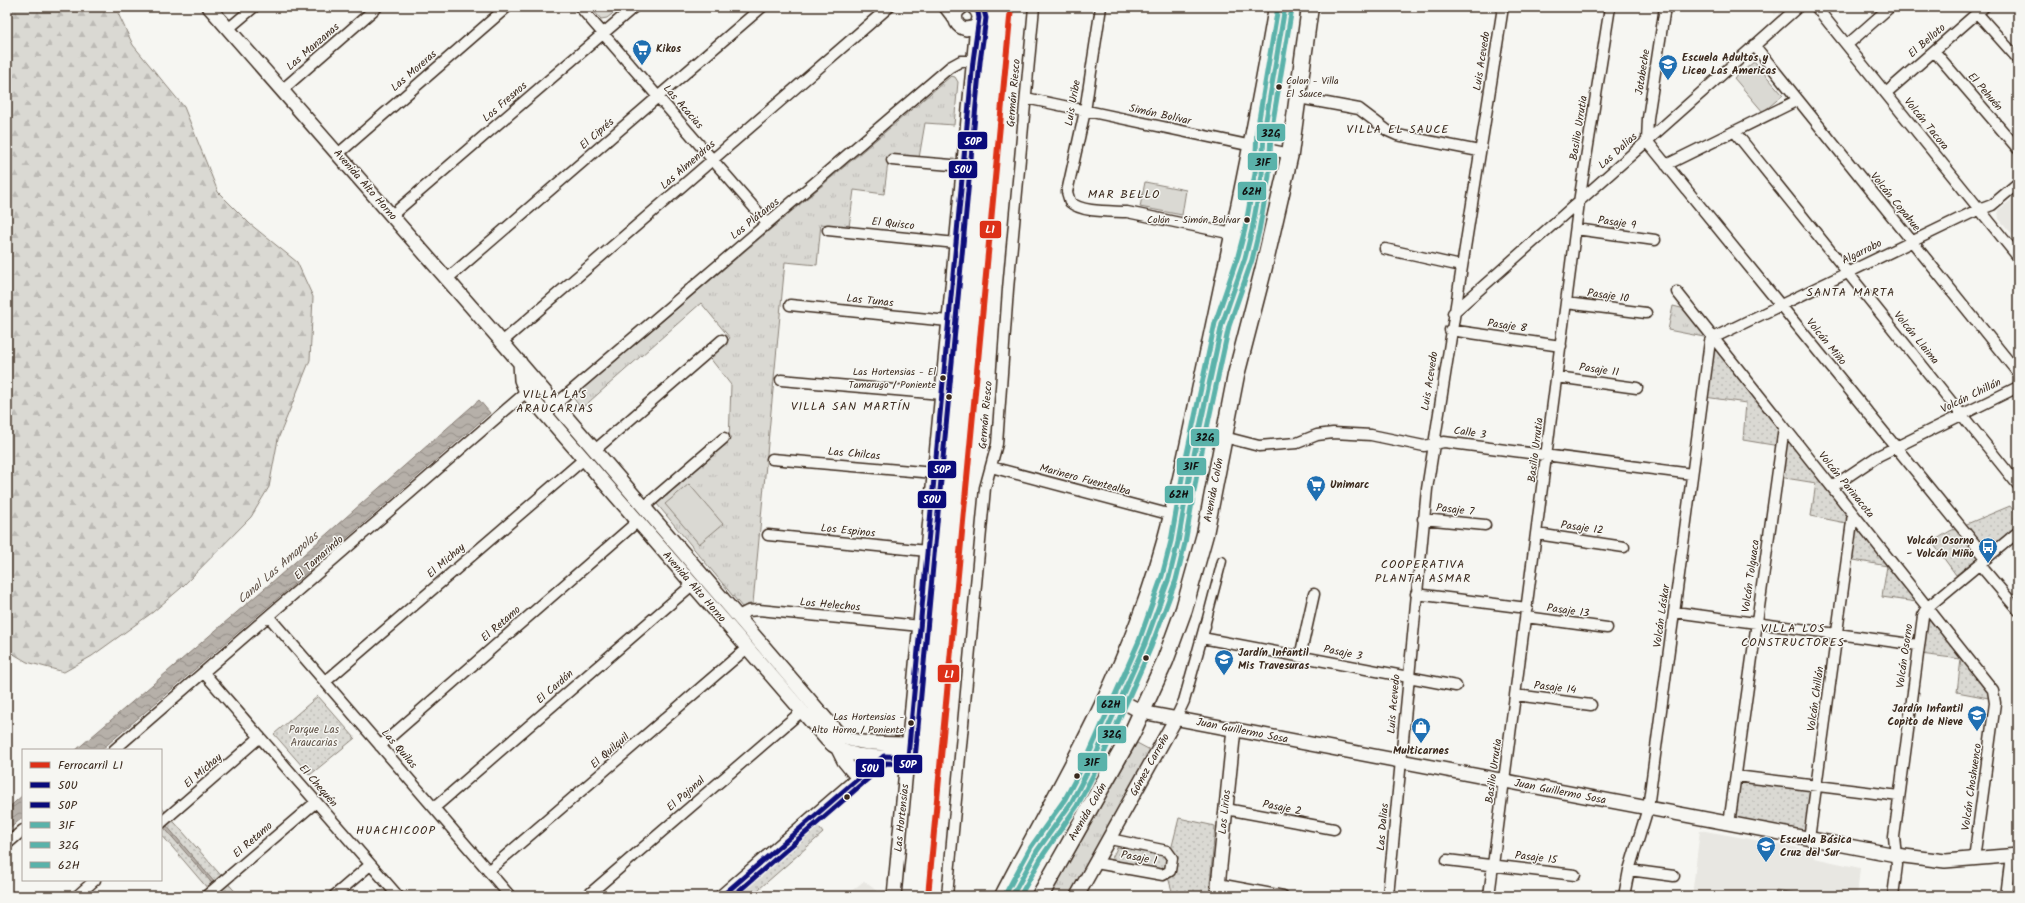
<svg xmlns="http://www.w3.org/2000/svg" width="2025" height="903" viewBox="0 0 2025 903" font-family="Kalam,sans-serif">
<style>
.built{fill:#e8e7e2}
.grass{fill:url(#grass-tufts);stroke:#8a8278}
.forest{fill:url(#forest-firs);stroke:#8a8278}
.park{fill:url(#park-dots);stroke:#8a8278}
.pitch{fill:#dad9d3;stroke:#8a8278}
.water{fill:url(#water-waves);stroke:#857a71}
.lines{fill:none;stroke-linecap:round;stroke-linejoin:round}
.pedestrian-casing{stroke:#3b2a1e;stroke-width:11}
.minor-casing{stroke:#3b2a1e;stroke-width:13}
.tertiary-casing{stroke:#3b2a1e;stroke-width:16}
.primary-casing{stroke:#3b2a1e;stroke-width:19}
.pedestrian{stroke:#f6f6f2;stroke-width:8}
.minor{stroke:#f6f6f2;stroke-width:10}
.tertiary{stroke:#f6f6f2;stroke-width:13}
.primary{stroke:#f6f6f2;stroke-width:16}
.bus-1-casing{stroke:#f6f6f2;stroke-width:8}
.bus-2-casing{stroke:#f6f6f2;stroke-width:8}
.bus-3-casing{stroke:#f6f6f2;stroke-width:8}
.bus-4-casing{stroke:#f6f6f2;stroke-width:8}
.bus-5-casing{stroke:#f6f6f2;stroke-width:8}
.bus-1{stroke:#0a0a7a;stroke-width:5}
.bus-2{stroke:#0a0a7a;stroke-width:5}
.bus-3{stroke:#5ab2aa;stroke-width:5}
.bus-4{stroke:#5ab2aa;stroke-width:5}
.bus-5{stroke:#5ab2aa;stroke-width:5}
.rail-1-casing{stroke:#f6f6f2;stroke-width:9}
.rail-1{stroke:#dd3018;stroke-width:6}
.bus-dot{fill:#3b2a1e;stroke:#f6f6f2;stroke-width:1.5}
.labels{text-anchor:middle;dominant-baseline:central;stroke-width:3;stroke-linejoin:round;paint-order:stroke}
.bus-label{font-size:10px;fill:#3b2a1e;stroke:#f6f6f2;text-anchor:end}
.street-label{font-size:11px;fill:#3b2a1e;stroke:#f6f6f2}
.poi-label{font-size:11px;font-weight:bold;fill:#3b2a1e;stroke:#f6f6f2;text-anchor:start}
.park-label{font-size:11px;fill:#63564b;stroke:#f6f6f2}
.neighbourhood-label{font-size:12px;letter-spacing:1px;fill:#3b2a1e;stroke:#f6f6f2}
.water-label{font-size:12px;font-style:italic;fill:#605248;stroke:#f6f6f2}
.line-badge{stroke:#f6f6f2;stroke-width:1.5}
.badge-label{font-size:11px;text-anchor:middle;font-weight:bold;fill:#fff}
.pale-badge-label{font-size:11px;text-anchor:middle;font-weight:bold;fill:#111}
</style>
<defs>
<pattern id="grass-tufts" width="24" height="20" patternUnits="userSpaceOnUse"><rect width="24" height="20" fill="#dad9d3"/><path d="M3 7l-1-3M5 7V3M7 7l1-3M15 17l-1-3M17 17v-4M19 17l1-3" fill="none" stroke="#bcbab5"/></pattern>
<pattern id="forest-firs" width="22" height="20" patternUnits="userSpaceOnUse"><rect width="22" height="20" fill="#dad9d3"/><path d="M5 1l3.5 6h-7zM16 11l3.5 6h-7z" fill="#bcbab5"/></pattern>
<pattern id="park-dots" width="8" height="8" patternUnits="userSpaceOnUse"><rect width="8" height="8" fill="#dad9d3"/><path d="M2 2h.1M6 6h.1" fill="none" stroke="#bcbab5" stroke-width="1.8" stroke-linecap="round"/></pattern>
<pattern id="water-waves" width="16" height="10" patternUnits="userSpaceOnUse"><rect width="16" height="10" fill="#b6b0a9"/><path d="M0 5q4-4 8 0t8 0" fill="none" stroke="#958f89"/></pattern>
</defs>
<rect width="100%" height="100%" fill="#f6f6f2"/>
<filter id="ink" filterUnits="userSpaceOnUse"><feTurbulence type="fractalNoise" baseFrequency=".025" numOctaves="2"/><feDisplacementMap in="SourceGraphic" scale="8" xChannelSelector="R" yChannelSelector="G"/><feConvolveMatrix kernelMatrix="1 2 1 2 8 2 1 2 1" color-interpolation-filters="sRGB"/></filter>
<g filter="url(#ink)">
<!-- built -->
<path class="built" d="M1767,7H1784L1775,15Z
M2018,195V241L1999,219L1998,210Z
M1700,830L1815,851L1814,858L1860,868L1857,896H1692Z
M864,881L883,896H845Z"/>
<!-- grass -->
<path class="grass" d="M590,7H621L607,18L601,19Z
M951,76L955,77L958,82L954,125L925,123L919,158L889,154L884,194L854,190L849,227L821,224L817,265L785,262L753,603L742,607L657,504L729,441L731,385L710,358L730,338L701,303L581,409L573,397Z
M1673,306L1689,310L1709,338L1668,330Z
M1137,743L1152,751L1069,896H1050Z"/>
<!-- forest -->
<path class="forest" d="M7,7H115L133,45L184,107L218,192L250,224L297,262L313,297L310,360L278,439L269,487L251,517L181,588L153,612L92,656L64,672L27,662L7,650Z"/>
<!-- park -->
<path class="park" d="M1712,344L1782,427L1779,446L1743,440L1746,403L1705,397Z
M1785,430L1852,514L1851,524L1811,516L1816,483L1779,477Z
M2010,506L2018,516V526L1956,575L1932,542L1950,531Z
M1854,516L1923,603L1882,597L1887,566L1848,559Z
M1928,610L1994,699L1957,692L1961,659L1920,654Z
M318,696L355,738L310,775L274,734Z
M1738,778L1814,787L1808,837L1732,822Z
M161,807L239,896H214L161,834Z
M1179,818L1215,826L1209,896H1198L1172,891L1166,870L1111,860L1118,846L1170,854Z
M816,824L823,833L751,896H733Z"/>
<!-- pitch -->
<path class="pitch" d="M1754,62L1783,95L1763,112L1734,78Z
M1145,182L1186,190L1182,215L1140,207Z
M689,484L723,524L699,544L665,504Z
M1776,890L1806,895V896H1775Z"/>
<!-- water -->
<path class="water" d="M479,400L490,413L286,591L101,750H76L278,577Z
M23,795V817L7,831V809Z
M161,819L226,896H223L161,824Z"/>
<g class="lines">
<!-- pedestrian casing -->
<g class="pedestrian-casing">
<path id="pedestrian" d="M1205,626L1222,561"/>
</g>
<!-- minor casing -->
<g class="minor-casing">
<path id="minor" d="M580,7L764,219L769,222
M1101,7L1085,111L1067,192L1070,202C1082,213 1112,211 1127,212L1233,234
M1665,7L1648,118L1647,141L1987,559
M1816,7L2018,257
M1977,13L2018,59
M228,29L254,7
M1754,45L2018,373
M1847,45L1890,7
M1934,51L2018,149
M282,90L377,7
M1886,93L1984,7
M1026,98L1290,154
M1299,98L1359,109L1388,131L1397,135L1479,151
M1735,132L2018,485
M338,154L507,7
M892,160L963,166
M1666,165L1798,100
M392,215L634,7
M1576,229L1655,240
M828,230L956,243
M1385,249L1461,266
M447,279L762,7
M1677,292L1993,690L1995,703L1974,859
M1566,303L1646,313
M790,305L948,321
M1453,313L1798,7
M1450,330L1561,346
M502,342L889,7
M1557,377L1637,388
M781,380L941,394
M556,404L950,67L961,61H973
M1224,437L1259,446L1297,443L1317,435L1333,433L1371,435L1424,446L1444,442L1692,474
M595,450L722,340
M772,459L934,473
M991,467L1172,515
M1832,487L1878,456L2018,387
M644,507L724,438
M1423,519L1485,525
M1537,534L1624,547
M768,535L927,551
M1980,565L2018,610
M1416,594L1527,608
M1675,612L1918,645
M738,616L748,611L759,610L920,626
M269,617L510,896
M1526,617L1607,628
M1202,638L1456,686
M1300,657L1314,594
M204,673L398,896
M325,682L584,459
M1516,695L1591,705
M1176,718L1184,701L1205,626
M380,746L638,521
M114,750L531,388
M1736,776L1899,796
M434,808L692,585
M1226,809L1334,829
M161,823L260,737
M1729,824L1784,427
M1809,839L1853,514
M7,844L23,830
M1447,860L1575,875
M1096,863L1163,875L1170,871L1172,858L1167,851L1110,839
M1629,870L1674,876
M488,871L747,648
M1218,884L1283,896
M77,896L95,880
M206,896L316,802
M334,896L370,865
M587,896L802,711
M947,896L985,488L997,444L1008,289L1034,7
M1388,896L1427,489L1503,7
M1489,896L1579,202L1610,7
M1624,896L1629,870L1648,808L1710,341L1713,338L1971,213L1992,205L2018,183
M1893,896L1897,865L1894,837L1923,616L1928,607L2018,532
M2006,896L2011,855"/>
</g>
<!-- tertiary casing -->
<g class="tertiary-casing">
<path id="tertiary" d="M209,7L502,342L838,733C853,746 889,743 909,744
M946,7L956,20
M962,7L957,11C953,20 957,27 966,29L975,27C981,20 980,12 973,7
M520,362L521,380L526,392L827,740C847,761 881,756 908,757
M1108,694L1142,712L1152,714L1896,855L1945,861L2018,855
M838,749L844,761L858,778
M722,896L884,756
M894,896L977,25
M1077,896L1176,718
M1217,896L1234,729"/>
</g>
<!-- primary casing -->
<g class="primary-casing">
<path id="primary" d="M1003,896C1051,803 1106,712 1142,613C1173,531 1188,444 1207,358C1232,241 1257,125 1277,7
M1040,896L1132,733L1165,661L1184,609L1205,534L1236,375L1263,271L1290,154L1310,7"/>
</g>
<!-- pedestrian -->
<use href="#pedestrian" class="pedestrian"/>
<!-- minor -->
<use href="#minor" class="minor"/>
<!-- tertiary -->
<use href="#tertiary" class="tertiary"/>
<!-- primary -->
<use href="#primary" class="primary"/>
<!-- bus-1 casing -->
<g class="bus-1-casing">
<path id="bus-1" d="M722,896L884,756L908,757L973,61L979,18L978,12L973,7"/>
</g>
<!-- bus-2 casing -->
<g class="bus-2-casing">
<path id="bus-2" d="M733,896L886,763L909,764L915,759L980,62L986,18L983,7"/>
</g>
<!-- bus-3 casing -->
<g class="bus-3-casing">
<path id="bus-3" d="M1012,896L1037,851L1071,803L1094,759L1145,644L1169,578L1178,542L1190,473L1222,324L1245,258L1252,230L1262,175L1264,132L1285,7"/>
</g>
<!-- bus-4 casing -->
<g class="bus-4-casing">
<path id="bus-4" d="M1020,896L1043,855L1077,806L1100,762L1151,647L1176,580L1185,543L1197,474L1229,326L1252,260L1259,231L1269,176L1271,133L1292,8"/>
</g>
<!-- bus-5 casing -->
<g class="bus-5-casing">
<path id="bus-5" d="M1006,893L1031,847L1065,799L1088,756L1139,641L1162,576L1171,541L1183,472L1215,323L1238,256L1245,229L1255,174L1257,131L1278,7"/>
</g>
<!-- bus-1 -->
<use href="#bus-1" class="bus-1"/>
<!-- bus-2 -->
<use href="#bus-2" class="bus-2"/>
<!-- bus-3 -->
<use href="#bus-3" class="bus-3"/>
<!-- bus-4 -->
<use href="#bus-4" class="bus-4"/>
<!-- bus-5 -->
<use href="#bus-5" class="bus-5"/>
<!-- rail-1 casing -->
<g class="rail-1-casing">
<path id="rail-1" d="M928,896L1011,7"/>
</g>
<!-- rail-1 -->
<use href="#rail-1" class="rail-1"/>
</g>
</g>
<!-- icons -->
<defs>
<g id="supermarket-pin" transform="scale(1)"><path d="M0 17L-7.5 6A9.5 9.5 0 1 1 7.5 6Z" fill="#1f6fb2" stroke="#f6f6f2"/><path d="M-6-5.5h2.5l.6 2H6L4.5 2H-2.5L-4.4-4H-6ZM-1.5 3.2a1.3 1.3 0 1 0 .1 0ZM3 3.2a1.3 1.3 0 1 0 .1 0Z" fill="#fff"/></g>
<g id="school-pin" transform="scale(1)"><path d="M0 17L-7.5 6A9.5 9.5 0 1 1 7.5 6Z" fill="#1f6fb2" stroke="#f6f6f2"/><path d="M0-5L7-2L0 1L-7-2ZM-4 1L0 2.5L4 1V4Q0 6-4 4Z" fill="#fff"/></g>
<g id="bus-pin" transform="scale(1)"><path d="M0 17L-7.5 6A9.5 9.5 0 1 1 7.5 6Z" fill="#1f6fb2" stroke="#f6f6f2"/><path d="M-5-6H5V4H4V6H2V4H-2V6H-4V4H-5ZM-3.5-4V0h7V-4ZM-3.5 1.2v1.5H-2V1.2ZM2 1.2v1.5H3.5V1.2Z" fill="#fff"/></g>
<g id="shop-pin" transform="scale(1)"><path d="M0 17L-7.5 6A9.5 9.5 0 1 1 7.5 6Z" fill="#1f6fb2" stroke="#f6f6f2"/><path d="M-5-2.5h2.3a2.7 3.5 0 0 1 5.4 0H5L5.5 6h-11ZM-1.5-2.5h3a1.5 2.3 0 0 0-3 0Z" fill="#fff"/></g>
</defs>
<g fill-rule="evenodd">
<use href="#supermarket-pin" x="642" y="49"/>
<use href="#school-pin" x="1668" y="64"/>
<use href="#supermarket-pin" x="1316" y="485"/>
<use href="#bus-pin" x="1988" y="547"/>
<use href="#school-pin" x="1224" y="659"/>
<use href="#school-pin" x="1977" y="715"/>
<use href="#shop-pin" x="1421" y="727"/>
<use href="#school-pin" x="1766" y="846"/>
</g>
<!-- markers -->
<g class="bus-dot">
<circle cx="1279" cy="87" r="3.5"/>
<circle cx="1247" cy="220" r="3.5"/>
<circle cx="943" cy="378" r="3.5"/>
<circle cx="949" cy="397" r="3.5"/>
<circle cx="1146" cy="658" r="3.5"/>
<circle cx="911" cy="723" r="3.5"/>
<circle cx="1077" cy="776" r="3.5"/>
<circle cx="847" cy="797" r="3.5"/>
</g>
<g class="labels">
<!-- bus labels -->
<g class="bus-label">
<text x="1286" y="81" text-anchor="start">Colon - Villa<tspan x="1286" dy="13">El Sauce</tspan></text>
<text x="1240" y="220">Colón - Simón Bolívar</text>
<text x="936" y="372">Las Hortensias - El<tspan x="936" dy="13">Tamarugo / Poniente</tspan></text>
<text x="904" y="717">Las Hortensias -<tspan x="904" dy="13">Alto Horno / Poniente</tspan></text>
</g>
<!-- street labels -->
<g class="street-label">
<text transform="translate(1927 41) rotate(-41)">El Belloto</text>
<text transform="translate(313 47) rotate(-41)">Las Manzanas</text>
<text transform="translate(1482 61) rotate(-81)">Luis Acevedo</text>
<text transform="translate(414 71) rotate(-41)">Las Moreras</text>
<text transform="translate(1643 72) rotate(-81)">Jotabeche</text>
<text transform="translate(1985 92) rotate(49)">El Pehuén</text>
<text transform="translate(1014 93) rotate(-85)">Germán Riesco</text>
<text transform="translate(505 102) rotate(-41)">Los Fresnos</text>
<text transform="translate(1073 103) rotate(-80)">Luis Uribe</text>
<text transform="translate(683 107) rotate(49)">Las Acacias</text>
<text transform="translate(1160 115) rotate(12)">Simón Bolívar</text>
<text transform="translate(1926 124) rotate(51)">Volcán Tacora</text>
<text transform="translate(1579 128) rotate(-81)">Basilio Urrutia</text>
<text transform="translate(597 134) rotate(-41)">El Ciprés</text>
<text transform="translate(1618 151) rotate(-42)">Las Dalias</text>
<text transform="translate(688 165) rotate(-41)">Las Almendras</text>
<text transform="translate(365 185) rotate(49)">Avenida Alto Horno</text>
<text transform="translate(1895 202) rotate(51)">Volcán Copahue</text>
<text transform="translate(755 219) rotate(-39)">Los Plátanos</text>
<text transform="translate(1617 223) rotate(8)">Pasaje 9</text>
<text transform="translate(893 224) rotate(6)">El Quisco</text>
<text transform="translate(1862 252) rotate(-26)">Algarrobo</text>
<text transform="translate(1608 296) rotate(8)">Pasaje 10</text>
<text transform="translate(870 301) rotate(6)">Las Tunas</text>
<text transform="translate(1507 326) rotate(8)">Pasaje 8</text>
<text transform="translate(1916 338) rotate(51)">Volcán Llaima</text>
<text transform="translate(1826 342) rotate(51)">Volcán Miño</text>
<text transform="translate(1599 370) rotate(8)">Pasaje 11</text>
<text transform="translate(1430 381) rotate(-81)">Luis Acevedo</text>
<text transform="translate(1971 396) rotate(-26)">Volcán Chillán</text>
<text transform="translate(986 415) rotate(-85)">Germán Riesco</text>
<text transform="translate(1470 433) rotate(8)">Calle 3</text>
<text transform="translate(1536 450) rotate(-83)">Basilio Urrutia</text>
<text transform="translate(854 454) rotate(5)">Las Chilcas</text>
<text transform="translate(1085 480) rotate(15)">Marinero Fuentealba</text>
<text transform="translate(1846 485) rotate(51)">Volcán Parinacota</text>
<text transform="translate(1214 490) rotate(-79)">Avenida Colón</text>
<text transform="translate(1455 510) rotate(6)">Pasaje 7</text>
<text transform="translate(1582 528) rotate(8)">Pasaje 12</text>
<text transform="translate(848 531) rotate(6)">Los Espinos</text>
<text transform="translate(319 558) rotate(-41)">El Tamarindo</text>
<text transform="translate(446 561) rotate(-41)">El Michay</text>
<text transform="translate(1751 576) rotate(-82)">Volcán Tolguaca</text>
<text transform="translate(694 587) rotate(49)">Avenida Alto Horno</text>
<text transform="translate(830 605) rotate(5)">Los Helechos</text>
<text transform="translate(1568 611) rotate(8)">Pasaje 13</text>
<text transform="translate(1662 616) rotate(-82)">Volcán Láskar</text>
<text transform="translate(501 624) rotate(-41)">El Retamo</text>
<text transform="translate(1343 653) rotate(11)">Pasaje 3</text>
<text transform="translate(1905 656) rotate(-82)">Volcán Osorno</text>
<text transform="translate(555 687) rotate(-41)">El Cardón</text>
<text transform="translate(1555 688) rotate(7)">Pasaje 14</text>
<text transform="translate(1816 699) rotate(-82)">Volcán Chillán</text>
<text transform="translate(1394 704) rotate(-85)">Luis Acevedo</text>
<text transform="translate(1242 731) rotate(11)">Juan Guillermo Sosa</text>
<text transform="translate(399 749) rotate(49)">Las Quilas</text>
<text transform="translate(610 751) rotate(-41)">El Quilquil</text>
<text transform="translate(1150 765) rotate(-61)">Gómez Carreño</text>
<text transform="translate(203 771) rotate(-41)">El Michay</text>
<text transform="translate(1494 771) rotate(-82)">Basilio Urrutia</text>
<text transform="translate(318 786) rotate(49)">El Chequén</text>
<text transform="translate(1972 787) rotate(-82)">Volcán Choshuenco</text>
<text transform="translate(1560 792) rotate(11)">Juan Guillermo Sosa</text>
<text transform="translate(686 794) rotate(-41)">El Pajonal</text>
<text transform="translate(1282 808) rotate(11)">Pasaje 2</text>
<text transform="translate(1088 812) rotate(-60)">Avenida Colón</text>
<text transform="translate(1225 812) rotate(-84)">Los Lirios</text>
<text transform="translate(902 818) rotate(-84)">Las Hortensias</text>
<text transform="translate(1383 827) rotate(-85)">Las Dalias</text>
<text transform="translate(253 840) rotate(-41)">El Retamo</text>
<text transform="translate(1139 858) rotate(10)">Pasaje 1</text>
<text transform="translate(1536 858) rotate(7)">Pasaje 15</text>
</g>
<!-- poi labels -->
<g class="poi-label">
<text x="656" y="49">Kikos</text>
<text x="1682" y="58">Escuela Adultos y<tspan x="1682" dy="13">Liceo Las Americas</tspan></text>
<text x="1330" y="485">Unimarc</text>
<text x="1974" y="541" text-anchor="end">Volcán Osorno<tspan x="1974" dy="13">- Volcán Miño</tspan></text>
<text x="1238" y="653">Jardín Infantil<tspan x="1238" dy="13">Mis Travesuras</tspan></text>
<text x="1963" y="709" text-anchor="end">Jardín Infantil<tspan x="1963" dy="13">Copito de Nieve</tspan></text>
<text x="1421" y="751" text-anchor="middle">Multicarnes</text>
<text x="1780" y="840">Escuela Básica<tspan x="1780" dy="13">Cruz del Sur</tspan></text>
</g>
<!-- park labels -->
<g class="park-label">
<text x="314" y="730">Parque Las<tspan x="314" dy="13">Araucarias</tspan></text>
</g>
<!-- neighbourhood labels -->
<g class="neighbourhood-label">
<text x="1398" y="129">VILLA EL SAUCE</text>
<text x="1124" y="194">MAR BELLO</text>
<text x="1851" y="292">SANTA MARTA</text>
<text x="555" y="394">VILLA LAS<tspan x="555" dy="14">ARAUCARIAS</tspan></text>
<text x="851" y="406">VILLA SAN MARTÍN</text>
<text x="1423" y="564">COOPERATIVA<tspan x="1423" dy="14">PLANTA ASMAR</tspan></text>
<text x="1793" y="628">VILLA LOS<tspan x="1793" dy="14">CONSTRUCTORES</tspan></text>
<text x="396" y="830">HUACHICOOP</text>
</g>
<!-- water labels -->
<g class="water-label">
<text transform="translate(278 568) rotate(-41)">Canal Las Amapolas</text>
</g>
</g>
<g class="line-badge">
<rect x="1256" y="123" width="30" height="19" rx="4" fill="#5ab2aa"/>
<rect x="957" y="131" width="31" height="19" rx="4" fill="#0a0a7a"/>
<rect x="1247" y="152" width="31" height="19" rx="4" fill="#5ab2aa"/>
<rect x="948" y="160" width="30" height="19" rx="4" fill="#0a0a7a"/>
<rect x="1237" y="181" width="30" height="20" rx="4" fill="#5ab2aa"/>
<rect x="979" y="220" width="23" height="19" rx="4" fill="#dd3018"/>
<rect x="1190" y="428" width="30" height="19" rx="4" fill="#5ab2aa"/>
<rect x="1176" y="457" width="31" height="19" rx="4" fill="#5ab2aa"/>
<rect x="927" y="460" width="30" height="19" rx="4" fill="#0a0a7a"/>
<rect x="1164" y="485" width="30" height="19" rx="4" fill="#5ab2aa"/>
<rect x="917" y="490" width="30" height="19" rx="4" fill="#0a0a7a"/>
<rect x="937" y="664" width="23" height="19" rx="4" fill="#dd3018"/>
<rect x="1096" y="695" width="30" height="19" rx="4" fill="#5ab2aa"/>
<rect x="1097" y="725" width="30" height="19" rx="4" fill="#5ab2aa"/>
<rect x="1077" y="752" width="31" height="20" rx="4" fill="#5ab2aa"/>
<rect x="893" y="754" width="30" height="20" rx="4" fill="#0a0a7a"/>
<rect x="855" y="758" width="30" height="20" rx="4" fill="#0a0a7a"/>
</g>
<g class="badge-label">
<text x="973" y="145">50P</text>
<text x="963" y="173">50U</text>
<text x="990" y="233">L1</text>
<text x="942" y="473">50P</text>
<text x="932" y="503">50U</text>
<text x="949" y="678">L1</text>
<text x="908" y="768">50P</text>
<text x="870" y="772">50U</text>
</g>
<g class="pale-badge-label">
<text x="1271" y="137">32G</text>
<text x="1263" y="166">31F</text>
<text x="1252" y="195">62H</text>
<text x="1205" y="441">32G</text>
<text x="1191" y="470">31F</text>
<text x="1179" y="498">62H</text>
<text x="1111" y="708">62H</text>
<text x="1112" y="738">32G</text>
<text x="1092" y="766">31F</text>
</g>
<!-- margin -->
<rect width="2025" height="903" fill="none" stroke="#f6f6f2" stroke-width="24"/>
<rect x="12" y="12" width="2001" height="879" fill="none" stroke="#3b2a1e" stroke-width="1.5" filter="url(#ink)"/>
<!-- legend -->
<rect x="22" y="749" width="140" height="132" fill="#f6f6f2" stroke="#aba49d"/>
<rect x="30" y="762" width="20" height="6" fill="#dd3018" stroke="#aba49d"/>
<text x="58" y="769" font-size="12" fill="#3b2a1e">Ferrocarril L1</text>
<rect x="30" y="782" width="20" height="6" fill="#0a0a7a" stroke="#aba49d"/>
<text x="58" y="789" font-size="12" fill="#3b2a1e">50U</text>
<rect x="30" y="802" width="20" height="6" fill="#0a0a7a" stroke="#aba49d"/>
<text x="58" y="809" font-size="12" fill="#3b2a1e">50P</text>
<rect x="30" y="822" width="20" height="6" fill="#5ab2aa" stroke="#aba49d"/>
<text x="58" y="829" font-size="12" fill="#3b2a1e">31F</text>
<rect x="30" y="842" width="20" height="6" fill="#5ab2aa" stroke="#aba49d"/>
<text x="58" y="849" font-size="12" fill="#3b2a1e">32G</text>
<rect x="30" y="862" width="20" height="6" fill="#5ab2aa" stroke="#aba49d"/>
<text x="58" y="869" font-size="12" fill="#3b2a1e">62H</text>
</svg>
